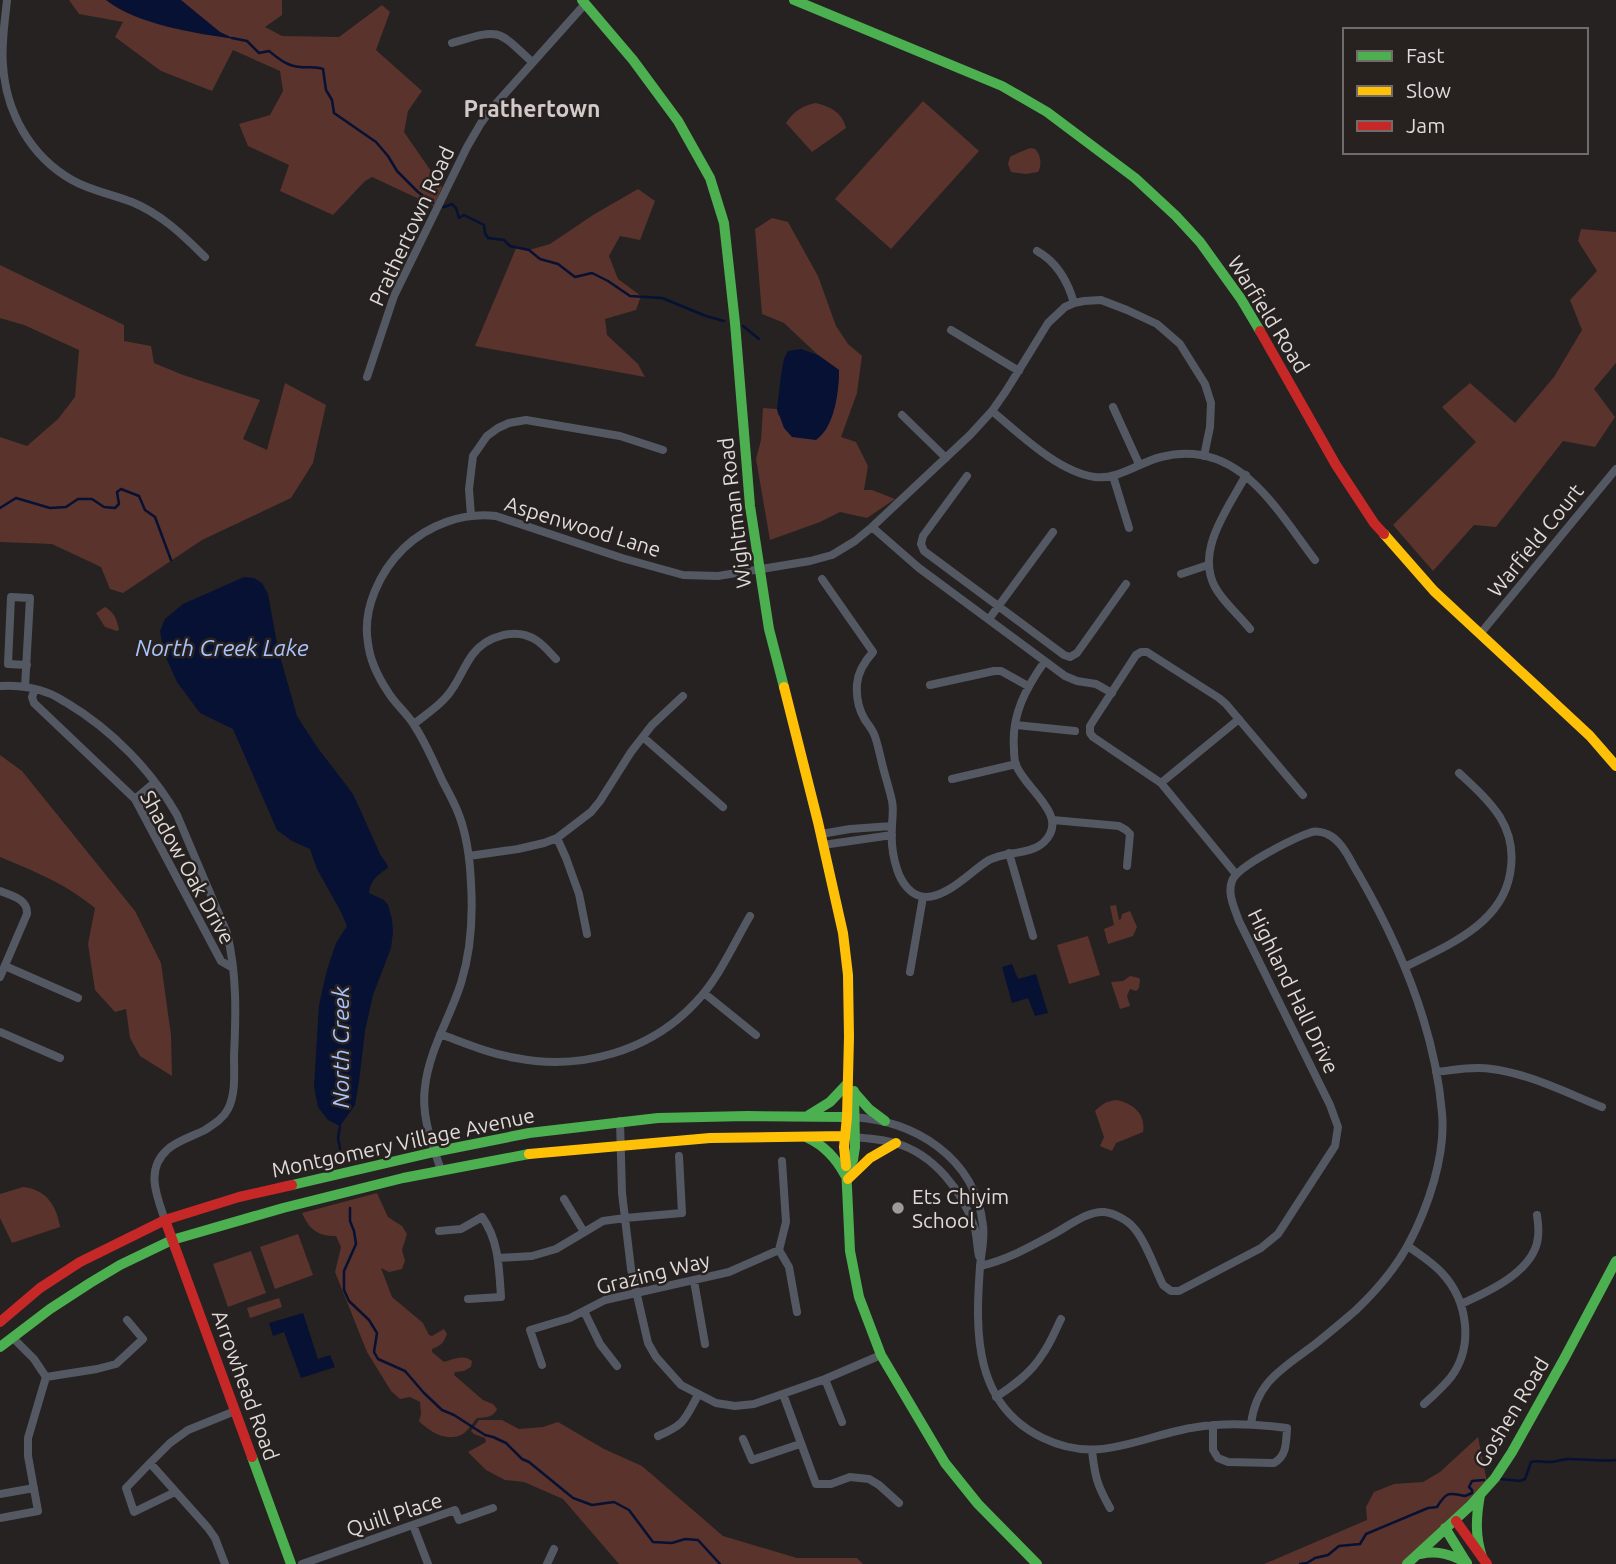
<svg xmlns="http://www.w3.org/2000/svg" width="1616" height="1564" viewBox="0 0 1616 1564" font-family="Ubuntu,sans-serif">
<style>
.green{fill:#5a332c}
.water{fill:#071133}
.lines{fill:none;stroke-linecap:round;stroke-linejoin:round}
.stream{stroke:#071133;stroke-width:2.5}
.street{stroke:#545862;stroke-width:8}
.fast{stroke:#4caf50;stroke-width:10}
.slow{stroke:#ffc107;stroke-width:10}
.jam{stroke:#c62828;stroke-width:10}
.poi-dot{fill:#9e9a99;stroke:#27211f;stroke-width:2.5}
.labels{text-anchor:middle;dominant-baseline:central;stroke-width:5;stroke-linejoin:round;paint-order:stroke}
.street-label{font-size:21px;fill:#dfdbda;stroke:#27211f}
.poi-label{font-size:21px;fill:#dfdbda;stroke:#27211f;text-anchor:start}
.neighbourhood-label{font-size:23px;font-weight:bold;fill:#d2cac8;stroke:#27211f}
.water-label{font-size:23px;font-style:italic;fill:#a9c3fc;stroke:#27211f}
</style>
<rect width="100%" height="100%" fill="#252221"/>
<!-- green -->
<path class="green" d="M69,0H282V15L265,27L282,36L339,37L382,5L390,12L376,50L422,91L408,111L404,132L442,187L434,206L372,177L365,181L333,215L280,191L289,165L248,146L239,124L270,115L283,91L280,71L233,50L212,91L161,71L115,37L123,22L79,14Z
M923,101L979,151L891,249L835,199Z
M815,103C830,106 842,112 846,128L812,152L786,123C794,111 802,106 815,103Z
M1031,148L1035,149C1041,154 1042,166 1038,172L1026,174L1011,172L1008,164L1010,157C1013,155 1027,149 1031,148Z
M638,189L655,201L640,240L620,236L609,256L618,279L641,296L636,310L605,319L607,335L638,364L645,377L475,346L517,246L529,250L550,244L593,215Z
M772,218L788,222L818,276L836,326L848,344L862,356L857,393L841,437L856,442L868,466L864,490H872L895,499L867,518L840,512L820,522L770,540L756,459L761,440L763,408L777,409L778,415L825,431C834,412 839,391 839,370L818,355L784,323L762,314L755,229Z
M1581,229L1616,232V363L1594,389L1615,417L1595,447L1563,441L1496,527L1474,525L1433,571L1393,525L1476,442L1442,407L1470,383L1515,423L1554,377L1582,330L1570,300L1597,271L1578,241Z
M0,265L124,325V341L151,346L154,363L183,375L260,400L243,439L267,450L285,383L326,405L313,463L291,498L202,540L123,593L110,589L101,567L52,544L0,542V437L27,446L58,419L75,397L79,350L24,325L0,318Z
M105,607C114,612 117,619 119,630L117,631L105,627L96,613Z
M0,755L22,771L135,911L161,963L171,1035L172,1076L140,1056L130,1038L126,1009L115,1012L95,990L88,944L95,908C64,883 36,872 0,857Z
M1116,905L1119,920L1121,919L1122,914L1130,911L1137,927L1133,936L1108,944L1104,929L1114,925L1110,906Z
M1088,936L1100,975L1069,984L1057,945Z
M1130,976L1139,978L1140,980L1139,988L1136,991L1130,989L1127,996L1130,1006L1120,1009L1111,982L1123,981Z
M1116,1100C1133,1103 1146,1114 1143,1132L1116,1143L1112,1151L1100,1146L1104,1137L1095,1111C1102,1104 1107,1101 1116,1100Z
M23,1187C46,1189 57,1206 60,1227L12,1243L0,1218V1194Z
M377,1193L388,1217L402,1226L407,1234L402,1250L405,1261L402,1269L389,1272L381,1268L392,1297L423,1323L429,1335L432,1336L444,1329L447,1334C444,1342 441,1346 432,1349V1352L444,1362C454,1359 464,1354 472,1361L471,1367L464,1371L455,1372L454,1375L483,1400L493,1404L497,1409C493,1418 486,1417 477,1418C472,1424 467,1432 461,1435C445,1442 429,1431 419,1421L421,1414L420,1402L410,1397L400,1399L391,1391L367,1352L335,1272L341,1247L336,1236C317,1236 309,1229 302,1213Z
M298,1234L313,1275L275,1289L260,1247Z
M251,1251L266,1293L228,1307L213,1264Z
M279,1298L282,1307L250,1318L247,1308Z
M479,1420H502L519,1429L543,1427L558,1422L604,1449L642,1466L723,1536L797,1558H857L863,1564H619L563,1499L524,1482L505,1480L486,1470L468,1452L486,1442L485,1438L474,1434L471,1431Z
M1478,1437L1488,1487L1404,1564H1264L1367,1520L1366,1507L1374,1492L1394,1484L1423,1482L1440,1472Z"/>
<!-- water -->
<path class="water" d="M106,0H181L220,32L235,39C198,34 135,24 106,0Z
M801,349L818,355L839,370C839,391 835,427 816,440L792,437L784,428L777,409L781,375L784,359L788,351Z
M244,577L254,578L262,583L268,594L278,649L297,716L317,747L353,794L381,856L387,864L388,868C377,875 370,881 369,893L384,900L388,905L392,919L393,932L391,948L373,995L365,1031L359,1081L355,1105L340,1126L328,1120L318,1107L314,1086L319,1005L327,970L336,943L347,926L341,912L317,869L310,849L292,841L277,830L233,729L200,713L177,682L164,653L160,631L165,619L183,604Z
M1012,964L1018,979L1036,974L1048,1013L1035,1016L1028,998L1012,1003L1002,967Z
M303,1313L318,1359L330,1355L335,1367L301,1378L284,1332L273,1336L269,1323Z"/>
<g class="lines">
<!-- stream -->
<path class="stream" d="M232,38L247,41L259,53L269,51C279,59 287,66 300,67C309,68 315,66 323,69L326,90L332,100L334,113L376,142L388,156L397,171L418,192L433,203
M442,206L444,207L452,204L456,208L459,218L464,215L484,225L485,233L488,238L504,240L510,246L529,250L540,259L558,264L575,277L592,273L608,281L630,296L662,298L706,316L724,321
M743,326L759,339
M0,508L16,498L50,508L66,507L78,499H92L104,507L115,508L119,504L117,492L121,489L139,496L145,510L155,517L171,560
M340,1126L338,1138L341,1154
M350,1208V1221L354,1231L356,1244L344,1271V1290L349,1301L369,1320L377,1333L374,1352L378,1359L405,1371L424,1393L442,1410L454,1415L485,1435L493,1437L506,1443L522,1459L529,1462L573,1498L592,1505L614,1502L629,1510L653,1542L672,1543L685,1539L698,1540L720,1564
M1501,1479L1520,1481L1525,1479L1531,1462C1538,1460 1541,1462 1548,1462C1555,1463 1563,1458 1570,1459C1583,1459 1603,1462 1616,1460
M1300,1564L1307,1563L1315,1558L1328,1555L1339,1546L1360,1544L1366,1534L1428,1508L1437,1507C1446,1492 1449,1492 1465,1496L1472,1493V1490L1469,1487L1472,1481L1484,1480"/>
<!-- street -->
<path class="street" d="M7,0C5,21 1,44 3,65C6,112 30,156 72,180C91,191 112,194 132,202C161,214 183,235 205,257
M452,43C500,29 496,28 532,62
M1037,251C1057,262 1068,282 1074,303
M951,330L1019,371
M367,377L394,296L467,147L481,123L493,107L585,4
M1113,407L1139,464
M992,411C1020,434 1058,472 1095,477C1118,480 1140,462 1161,457C1238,437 1276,509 1315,560
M902,415L946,458
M1246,475C1229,507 1195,550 1215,587C1223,602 1239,615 1250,629
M967,476L923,536L921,544L924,551L1064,655L1070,657L1077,653L1126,584
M1113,476L1129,528
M471,516L469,489L473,456L487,436L498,428L509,423L526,420L620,436L663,450
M872,527L919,568L1065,676L1077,681L1096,684L1112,693
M1181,574L1208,565
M822,579L873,652C865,661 858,671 857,684C856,697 859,710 865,720C868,724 872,729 874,734C877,741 879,751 881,759C884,773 889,787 892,801C894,810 892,818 892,827C891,840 893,857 897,869C901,882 911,897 926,897C948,897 971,871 989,860C1006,851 1031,855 1044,842C1071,816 1025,789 1016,765C1014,760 1014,754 1014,749C1011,715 1026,688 1045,661
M989,619L1053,532
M1480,634L1616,469
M930,685L994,671H1001L1028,686
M0,686C16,685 33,687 48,693C55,695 61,700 67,703C112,730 151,770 177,815L227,933C237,974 236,1014 234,1056C234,1072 236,1094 228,1109C223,1119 214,1124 205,1130C193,1136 176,1141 167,1150C145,1170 157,1197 165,1220
M25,687L30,598L11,597L8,664L27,665
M35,689L32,697L34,703L135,799L221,961L233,968
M414,724C425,715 438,707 447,696C458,684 463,667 473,654C487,636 516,627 536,640C544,645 550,653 556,659
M1015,725L1075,731
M643,737L723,807
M952,779L1016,764
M1161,783L1239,719
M135,799L155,782
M1053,820L1119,826L1126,830L1130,834L1127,866
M821,834L850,829L892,826
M557,838L566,858L579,894L587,934
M823,845L892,835
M1009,853L1033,936
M469,856L518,849L544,843L557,838L591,812L600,801L631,752L652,725L683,696
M1235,873L1161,783L1093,737L1090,733V726L1095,718L1136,655L1141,652H1147L1219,698L1226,704L1303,795
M0,891C12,896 28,899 27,914L0,977
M5,966L78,998
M1405,967C1446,946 1501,925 1510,874C1514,853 1511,835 1500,817C1489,800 1473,786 1459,773
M910,972L923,897
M704,993L756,1035
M0,1032L60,1058
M440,1034C465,1043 490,1054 516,1058C581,1071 651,1051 696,1002C719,978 733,945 750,916
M1436,1072C1454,1070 1474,1066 1492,1069C1530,1074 1567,1093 1602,1107
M851,1117C914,1120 975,1157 983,1225C985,1239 981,1253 980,1267C975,1333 974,1405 1043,1438C1100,1466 1141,1435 1197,1427C1227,1422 1257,1424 1287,1428C1286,1442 1287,1456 1274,1463L1228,1462L1218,1458L1213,1450V1425
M620,1121L622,1193L631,1269L648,1343L656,1357L681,1385L716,1403L735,1406L754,1404L825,1379L881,1355
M851,1137C866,1138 881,1139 895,1143C934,1154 963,1191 975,1229C977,1237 977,1247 979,1256
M782,1161L786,1222L779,1250L789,1267L797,1312
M441,1170C432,1144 421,1116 425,1087C429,1050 450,1018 461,983C471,951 473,916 471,883C470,861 467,836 459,815C455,804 449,793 443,782C434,763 426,743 414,725C407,713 395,704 388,692C378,677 370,661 368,643C362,609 380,571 404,548C428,525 463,512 496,516L622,558L683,575L718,576L810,561L832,555L855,541L872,527L970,435L992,411L1006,391L1048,323L1065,307L1074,303L1084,301L1101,300L1127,310L1157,324L1180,344L1205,384L1211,403L1210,427L1204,456
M564,1199L584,1232
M439,1231L461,1229L482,1217C499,1240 499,1269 501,1297L468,1299
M1408,1246C1420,1255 1432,1262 1442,1273C1468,1301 1474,1346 1451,1377C1443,1387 1433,1396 1424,1404
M498,1258L532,1256L556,1249L603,1221L625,1218L682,1213L679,1156
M980,1266C1004,1261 1028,1248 1050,1236C1066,1228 1086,1211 1104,1212C1114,1213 1127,1220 1133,1227C1145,1239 1155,1269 1163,1285L1171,1291H1179L1261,1248L1278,1234L1335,1146L1338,1127L1330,1105L1239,921C1235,909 1227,894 1232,881C1237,866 1296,837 1312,832C1316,831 1323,832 1327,834C1343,841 1350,861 1359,875C1401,948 1435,1029 1442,1113C1446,1155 1428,1208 1408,1245C1395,1269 1375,1292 1355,1311C1342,1322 1328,1334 1314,1345C1283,1368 1256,1382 1251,1424
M694,1281L705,1344
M1461,1304C1488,1292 1535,1271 1538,1237C1539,1230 1538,1222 1537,1215
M584,1311L600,1344L617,1366
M12,1337L34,1359L46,1377
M542,1365L530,1330L570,1318L605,1300L729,1272L779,1250
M46,1377L97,1369L116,1364L143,1339L127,1320
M825,1379L842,1422
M783,1394L816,1484H831L850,1477L869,1479L879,1485L899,1503
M996,1397C1013,1386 1031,1373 1042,1355C1050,1344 1055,1331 1061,1319
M658,1436C685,1424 684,1421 698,1395
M743,1439L752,1460L800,1444
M1092,1451C1095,1477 1097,1485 1110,1508
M150,1463L126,1488L134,1512L175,1492
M0,1494L34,1488
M0,1518L38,1511L28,1456V1438L46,1377
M413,1525L428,1564
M225,1564L215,1538L208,1528L150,1463L170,1443L188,1430L235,1411
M302,1564L455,1510L459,1520L493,1508
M547,1564L554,1549"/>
<!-- fast -->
<path class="fast" d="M582,0L633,60L678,121L710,178L724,223L735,323L750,506L769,629L784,687
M794,0L1002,86L1047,112L1135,178L1176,216L1200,242L1241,299L1260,331
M854,1092L869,1109L885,1121
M809,1115L830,1102L847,1084
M808,1138C825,1146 836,1158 845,1175
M846,1166L850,1251L859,1297L881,1355L945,1463L978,1504L1037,1564
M847,1169L853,1160L855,1147L854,1091
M292,1185L434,1152L529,1133L658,1118L747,1116L847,1117
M0,1347L50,1309L90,1283L120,1265L172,1240L283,1208L403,1178L529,1154
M252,1457L291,1564
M1480,1495C1476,1517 1475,1536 1482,1557
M1445,1528L1466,1562
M1421,1554C1438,1550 1452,1555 1467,1563
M1407,1564L1470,1506L1495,1478L1512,1452L1564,1359L1616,1261"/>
<!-- slow -->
<path class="slow" d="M1384,534L1434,591L1590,736L1616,766
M784,687L818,822L843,933L848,975L849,1037L847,1117L844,1147L846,1166
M529,1154L710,1138L845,1136
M848,1179L870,1158L896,1143"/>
<!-- jam -->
<path class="jam" d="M1260,331L1336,465L1374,523L1384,534
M165,1220L252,1457
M0,1322L40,1288L80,1262L165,1220L239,1197L292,1185
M1456,1521L1487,1564"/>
</g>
<!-- markers -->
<circle class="poi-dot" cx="898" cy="1208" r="7"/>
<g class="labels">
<!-- street labels -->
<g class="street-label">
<text transform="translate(411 226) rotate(-65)">Prathertown Road</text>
<text transform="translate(1269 314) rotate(58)">Warfield Road</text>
<text transform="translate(734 513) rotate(-97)">Wightman Road</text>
<text transform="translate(583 526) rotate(17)">Aspenwood Lane</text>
<text transform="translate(1535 540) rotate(-51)">Warfield Court</text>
<text transform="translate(188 867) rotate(61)">Shadow Oak Drive</text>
<text transform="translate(1294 991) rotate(64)">Highland Hall Drive</text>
<text transform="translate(403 1142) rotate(-12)">Montgomery Village Avenue</text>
<text transform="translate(653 1273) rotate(-14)">Grazing Way</text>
<text transform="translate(246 1385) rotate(70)">Arrowhead Road</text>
<text transform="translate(1511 1412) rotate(-59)">Goshen Road</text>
<text transform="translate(394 1514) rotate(-18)">Quill Place</text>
</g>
<!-- poi labels -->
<g class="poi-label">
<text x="912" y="1196">Ets Chiyim<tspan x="912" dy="24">School</tspan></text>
</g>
<!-- neighbourhood labels -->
<g class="neighbourhood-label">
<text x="532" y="108">Prathertown</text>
</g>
<!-- water labels -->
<g class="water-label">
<text x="222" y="647">North Creek Lake</text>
<text transform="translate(340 1047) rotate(-90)">North Creek</text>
</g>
</g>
<!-- legend -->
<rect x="1343" y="28" width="245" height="126" fill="#27211f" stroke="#716b6a" stroke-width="2"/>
<rect x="1357" y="51" width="35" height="10" fill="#4caf50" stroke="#716b6a" stroke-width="2"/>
<text x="1406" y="63" font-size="21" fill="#dfdbda">Fast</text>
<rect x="1357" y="86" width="35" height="10" fill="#ffc107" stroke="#716b6a" stroke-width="2"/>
<text x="1406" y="98" font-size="21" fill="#dfdbda">Slow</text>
<rect x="1357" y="121" width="35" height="10" fill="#c62828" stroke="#716b6a" stroke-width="2"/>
<text x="1406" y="133" font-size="21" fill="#dfdbda">Jam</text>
</svg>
